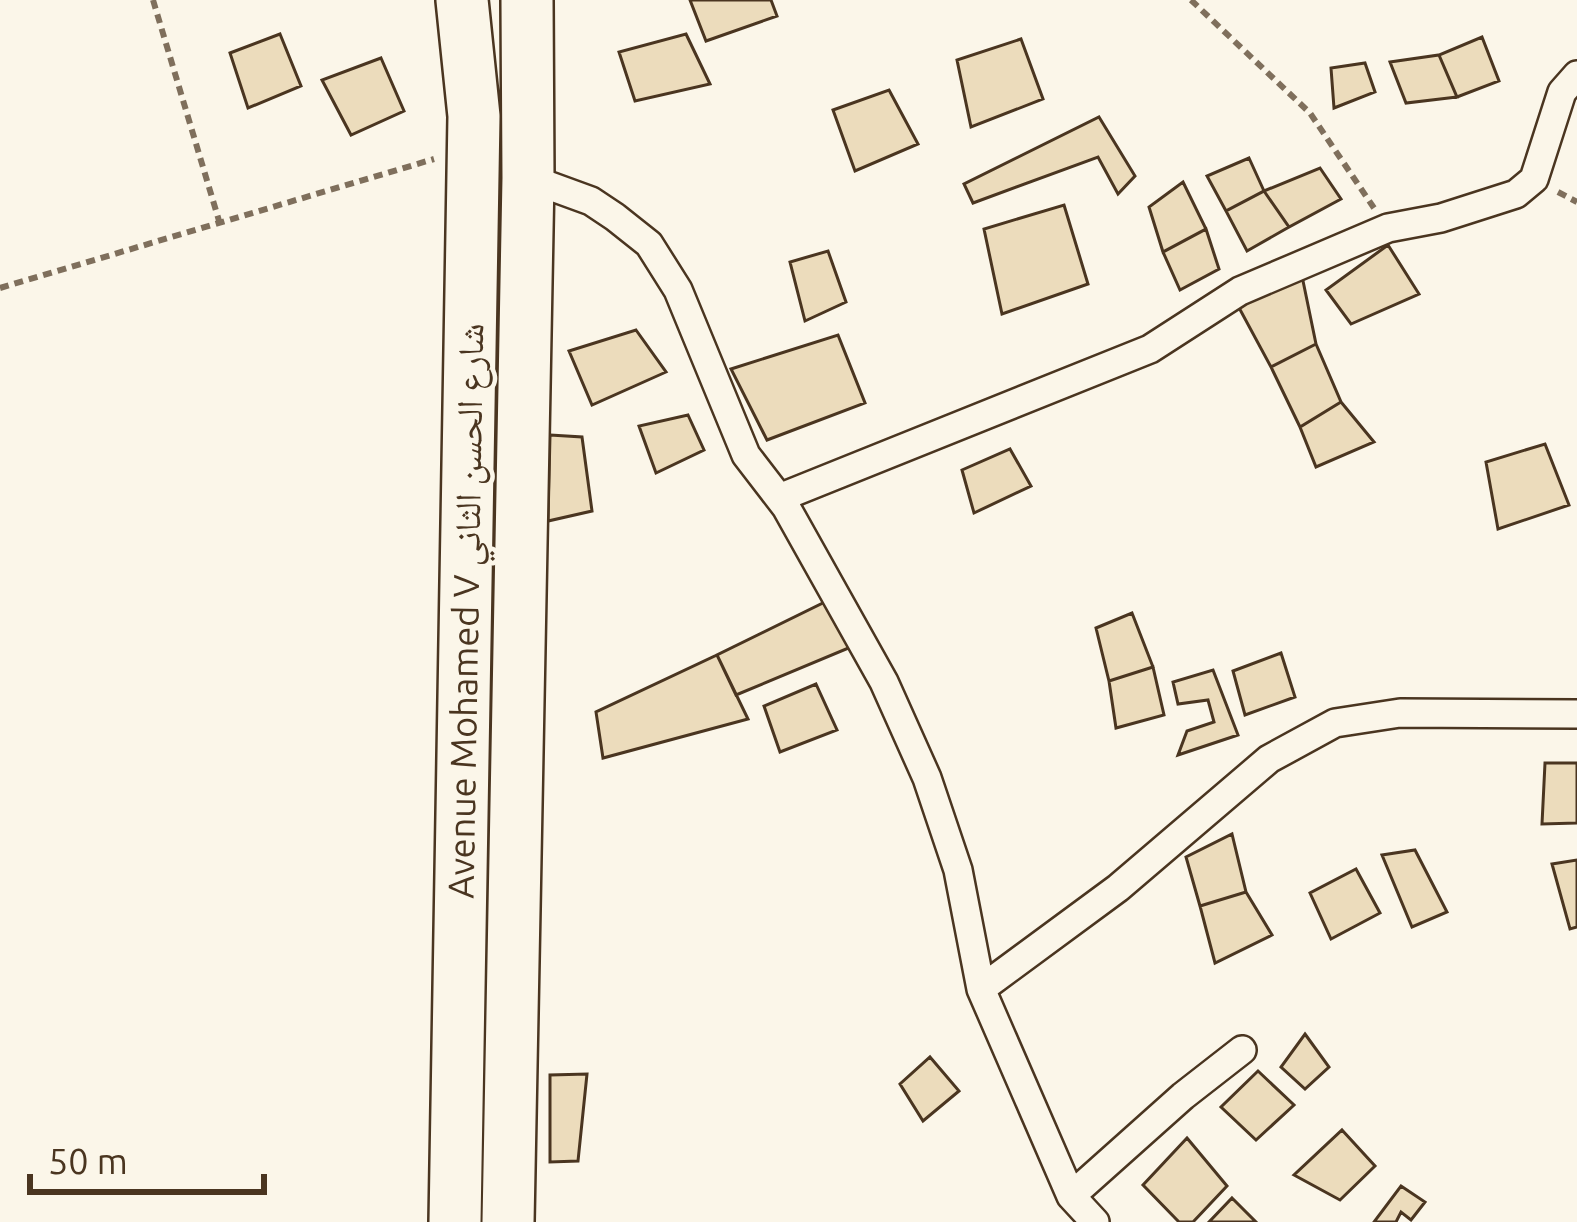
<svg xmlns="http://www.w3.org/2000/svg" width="1577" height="1222" viewBox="0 0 1577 1222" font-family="Ubuntu,'Noto Naskh Arabic',sans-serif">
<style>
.building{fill:#ecdcbc;stroke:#4a3520;stroke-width:3}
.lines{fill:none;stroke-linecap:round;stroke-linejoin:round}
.street-casing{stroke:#4a3520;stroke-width:32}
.highway-casing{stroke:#4a3520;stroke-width:56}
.path{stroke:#7f6f5c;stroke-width:6;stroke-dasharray:9 6;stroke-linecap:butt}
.street{stroke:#fbf6e9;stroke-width:27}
.highway{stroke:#fbf6e9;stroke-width:51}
.labels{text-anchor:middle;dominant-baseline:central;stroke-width:9;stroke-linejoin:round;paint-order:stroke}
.street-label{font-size:36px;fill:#4a3520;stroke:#fbf6e9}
</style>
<rect width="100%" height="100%" fill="#fbf6e9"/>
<!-- building -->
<path class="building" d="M690,0H771L777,16L706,41Z
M280,34L301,86L248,108L230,53Z
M686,34L710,84L635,101L619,52Z
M1482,37L1499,81L1457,97L1439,55Z
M1021,39L1043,99L971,127L957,60Z
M1439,55L1457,97L1406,103L1390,62Z
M381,58L404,111L351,135L322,80Z
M1365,63L1375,92L1334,108L1331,68Z
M889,90L918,144L855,171L833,110Z
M1099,117L1135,176L1118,194L1098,157L973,203L964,184Z
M1249,158L1264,191L1226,211L1207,176Z
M1320,168L1341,199L1289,227L1264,191Z
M1183,182L1206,229L1163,252L1149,207Z
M1264,191L1289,227L1247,251L1226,211Z
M1064,205L1088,284L1002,314L984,229Z
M1206,229L1219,269L1180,290L1163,252Z
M1388,245L1419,294L1351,324L1326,290Z
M828,251L846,302L805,321L790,262Z
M1302,276L1316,344L1271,367L1237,304Z
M636,330L666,372L592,405L569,351Z
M838,335L865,403L767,440L731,369Z
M1316,344L1341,402L1300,427L1271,367Z
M1341,402L1374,442L1316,467L1300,427Z
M688,415L704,450L656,473L639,426Z
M550,435L582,437L592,511L548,521Z
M1545,444L1569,505L1498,529L1486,462Z
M1010,449L1031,486L974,513L962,470Z
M825,602L851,647L736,695L717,655Z
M1132,613L1153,667L1109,681L1096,628Z
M1281,653L1295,697L1245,715L1233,671Z
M717,655L748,719L603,758L596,712Z
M1153,667L1164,715L1116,728L1109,681Z
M1213,670L1238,735L1178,755L1187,731L1214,722L1208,700L1178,704L1173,682Z
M816,684L837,730L780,752L764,706Z
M1545,763H1577V823L1542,824Z
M1232,834L1246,892L1200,906L1186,857Z
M1415,850L1447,912L1412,927L1382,855Z
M1577,860V927L1570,929L1552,864Z
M1356,869L1380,913L1331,939L1310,893Z
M1246,892L1272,935L1215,963L1200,906Z
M1305,1034L1329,1067L1305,1089L1281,1067Z
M930,1057L959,1091L923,1121L900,1084Z
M1258,1071L1294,1105L1256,1140L1221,1107Z
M587,1074L578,1161L550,1162V1075Z
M1342,1130L1375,1166L1340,1200L1294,1175Z
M1187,1138L1227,1186L1193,1222H1179L1143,1185Z
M1401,1186L1425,1202L1411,1220L1401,1212L1396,1222H1374Z
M1232,1198L1256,1222H1209Z"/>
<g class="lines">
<!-- street casing -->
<g class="street-casing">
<path id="street" d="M528,178L591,201L615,217L649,244L678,290L746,455L786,507L884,682L927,778L958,870L981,989L1071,1196L1095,1222
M779,498L1150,349L1240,291L1388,228L1441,218L1516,194L1534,179L1562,92L1577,75
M981,989L1118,888L1269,759L1335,723L1400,713L1577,714
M1071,1196L1183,1096L1242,1050"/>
</g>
<!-- highway casing -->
<g class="highway-casing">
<path id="highway" d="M455,1222L474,116L462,0
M508,1222L528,178L527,0"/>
</g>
<!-- path -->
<path class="path" d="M153,0L220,224
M1191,0L1310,113L1374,208
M1558,192L1577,202
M0,288L434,159"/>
<!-- street -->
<use href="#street" class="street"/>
<!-- highway -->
<use href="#highway" class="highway"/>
</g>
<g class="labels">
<!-- street labels -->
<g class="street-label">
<text transform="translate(465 611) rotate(-89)">Avenue Mohamed V شارع الحسن الثاني</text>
</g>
</g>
<!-- scale -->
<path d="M30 1174v18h234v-18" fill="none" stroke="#4a3520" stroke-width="6"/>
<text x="48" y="1174" font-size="36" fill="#4a3520" stroke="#fbf6e9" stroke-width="9" paint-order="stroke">50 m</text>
</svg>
